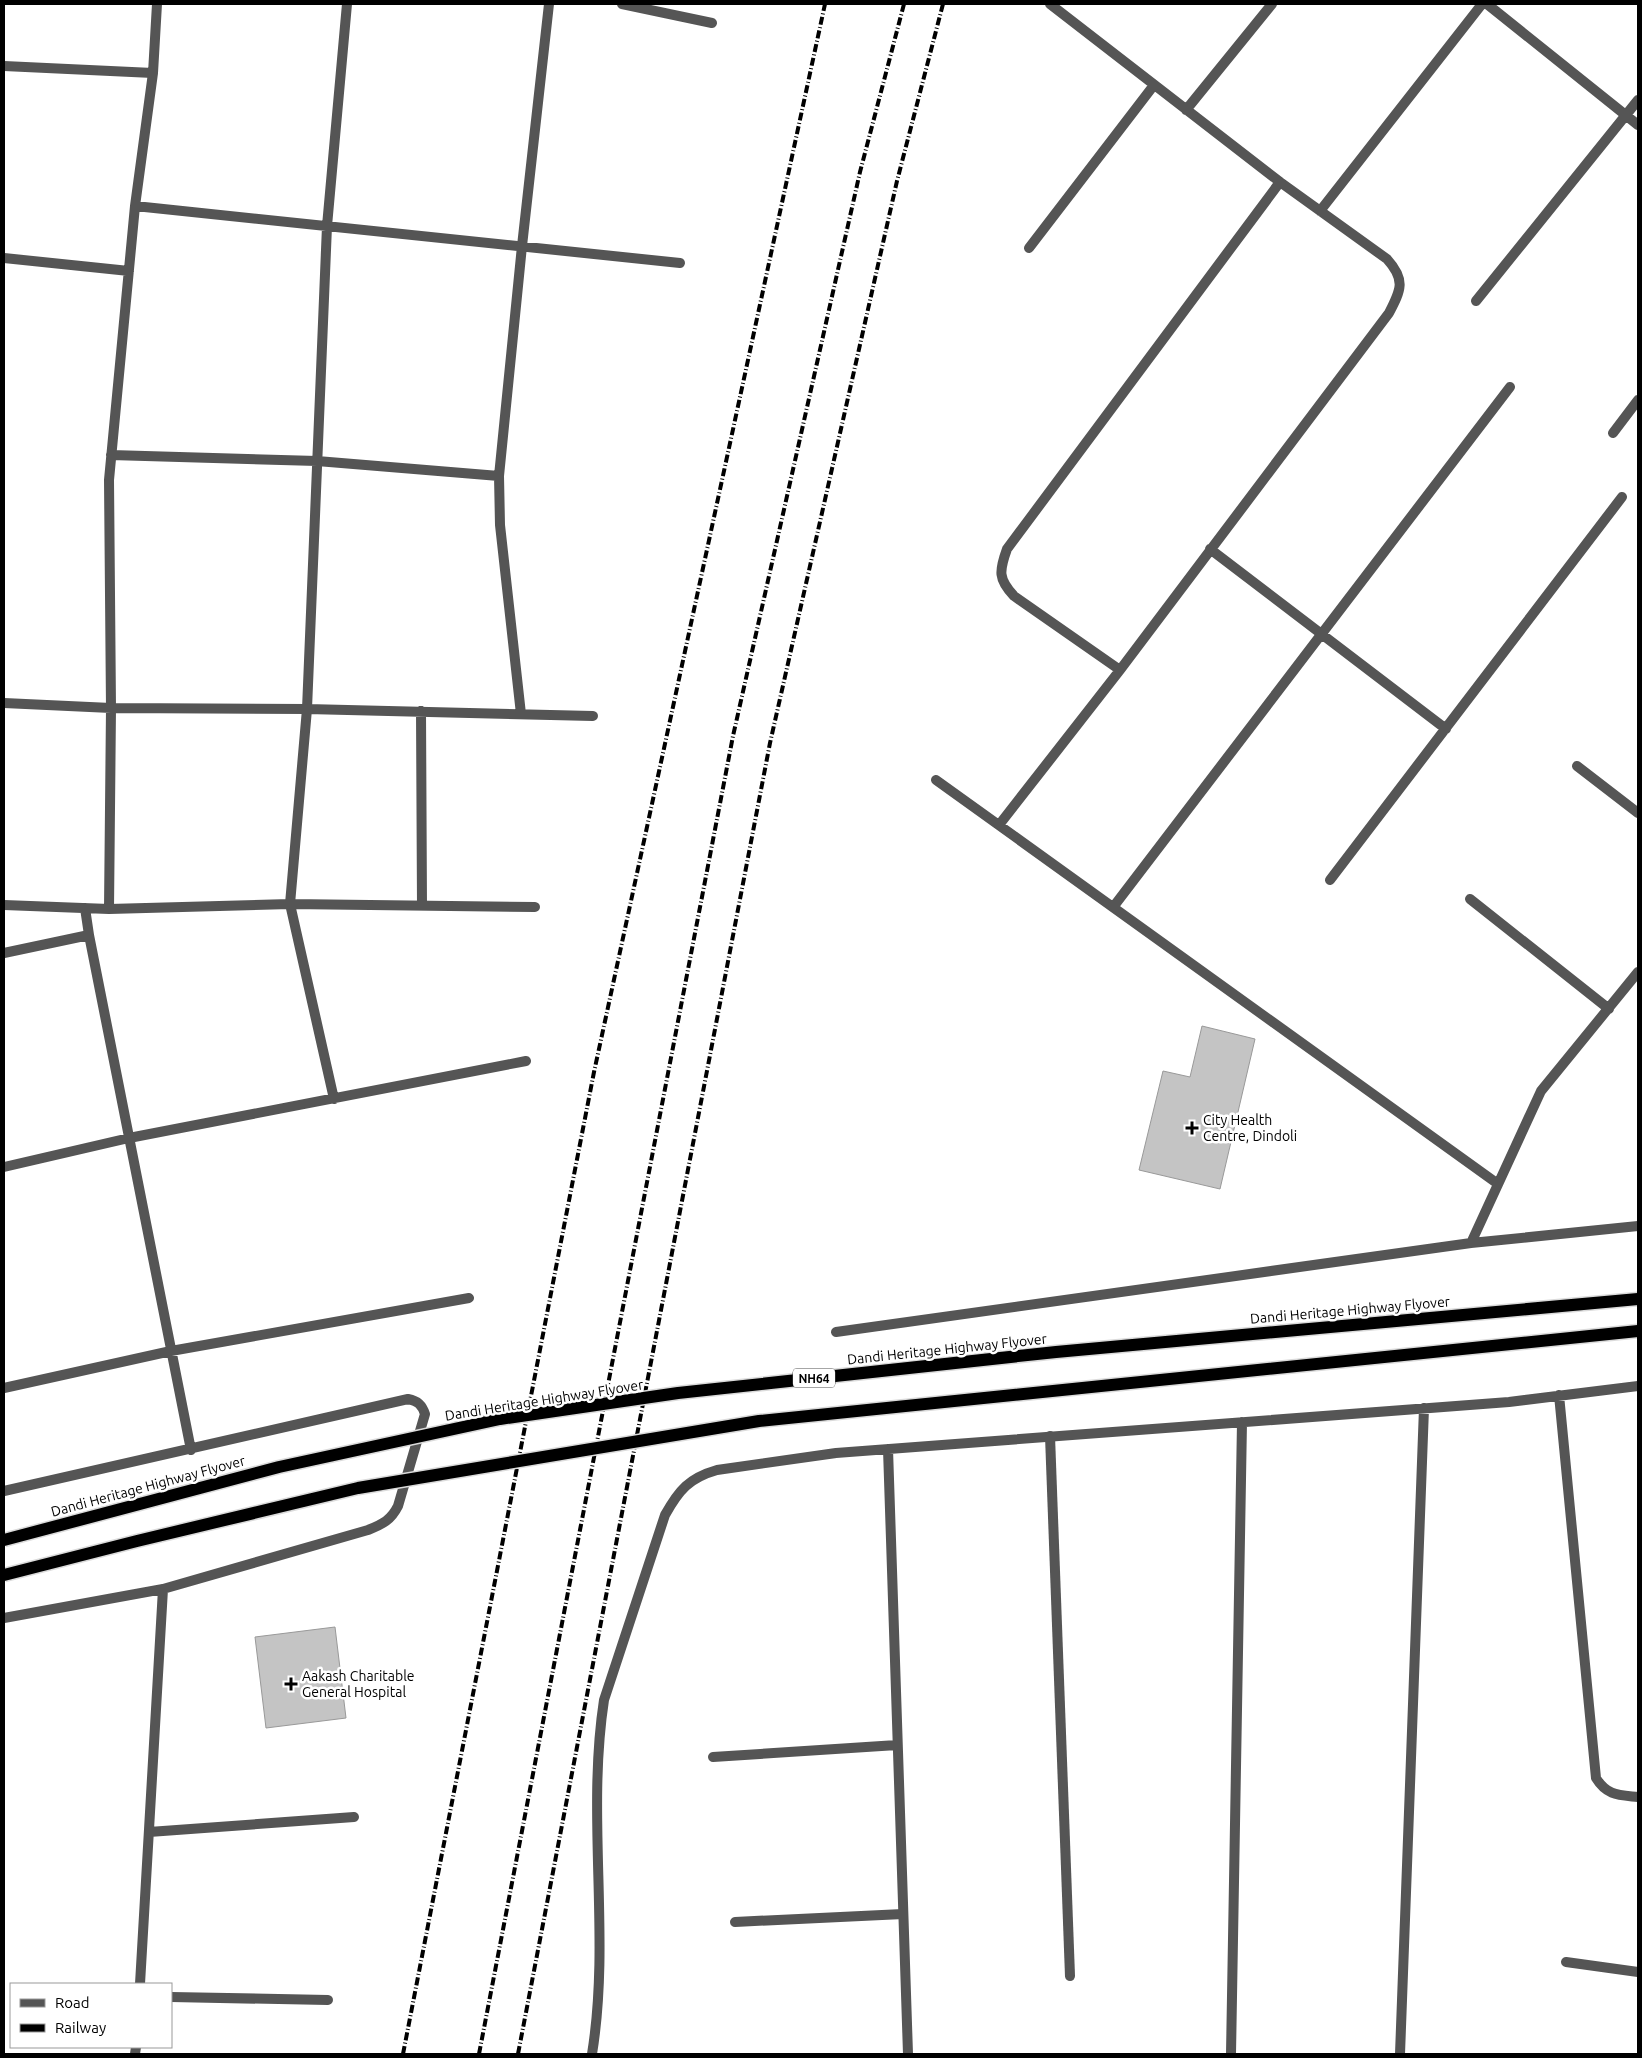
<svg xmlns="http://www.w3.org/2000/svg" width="1642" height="2058" viewBox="0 0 1642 2058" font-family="Ubuntu,sans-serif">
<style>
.building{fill:#c4c4c4;stroke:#999}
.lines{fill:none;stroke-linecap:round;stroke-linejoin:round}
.lane{stroke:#555;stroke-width:10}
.street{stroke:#555;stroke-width:10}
.rail{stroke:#000;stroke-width:4;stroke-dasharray:8 2.5 1 2.5;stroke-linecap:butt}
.primary-bridge-casing{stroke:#dbdbdb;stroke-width:15;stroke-linecap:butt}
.primary-bridge{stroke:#000;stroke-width:12}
.poi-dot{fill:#000;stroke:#fff;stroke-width:2}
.labels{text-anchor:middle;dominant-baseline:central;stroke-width:5;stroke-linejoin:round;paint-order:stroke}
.shield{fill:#fff;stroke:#4c4c4c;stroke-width:1}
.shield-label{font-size:12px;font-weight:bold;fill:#000}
.poi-label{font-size:14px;fill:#000;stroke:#fff;text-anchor:start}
.street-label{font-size:14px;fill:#000;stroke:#fff}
</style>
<rect width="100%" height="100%" fill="#fff"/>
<!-- building -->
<path class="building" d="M1202,1026L1255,1039L1220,1189L1139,1170L1163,1071L1190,1077Z
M335,1627L346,1718L266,1728L255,1637Z"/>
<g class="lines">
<!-- lane -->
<path class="lane" d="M1050,1436L1070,1976"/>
<!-- street -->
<path class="street" d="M622,4L712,23
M1487,4L1638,125
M4,66L153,73
M1186,110L1272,4
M135,206L680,263
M1320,211L1482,4
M1029,248L1154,85
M4,258L129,271
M1476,301L1638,100
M1613,433L1638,400
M111,455L317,461L499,476
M1210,549L1446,729
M1120,670L1014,596C998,579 999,571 1007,549L1280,182
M4,703L111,708L307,709L593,716
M421,711L422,906
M521,714L500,525L499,476L522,246L549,4
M1577,766L1638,813
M936,780L1498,1184
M999,825L1120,670L1389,313C1401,290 1406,280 1387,259L1280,182L1050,4
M1330,880L1622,497
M1470,899L1609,1009
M4,905L109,909L290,904L535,907
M1114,906L1510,387
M85,908L89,935L191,1450
M109,909L111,708L109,480L135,206L153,73L157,4
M4,953L89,935
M334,1099L290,904L307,709L327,226L347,4
M4,1167L129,1138L526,1061
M1471,1243L1541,1091L1638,972
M836,1332L1471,1243L1638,1226
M4,1388L171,1351L469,1298
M1559,1395L1596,1778C1607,1796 1619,1795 1638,1797
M888,1449L908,2054
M4,1491L408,1399C418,1401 422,1405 425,1414L398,1506C391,1520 383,1524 368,1530L163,1589L4,1618
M713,1757L897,1745
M149,1832L354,1817
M735,1922L903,1914
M1566,1962L1638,1972
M140,1984L163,1589
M171,1997L328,2000
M135,2054L136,2047
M592,2054C611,1937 586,1818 604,1700L665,1515C679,1490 689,1478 717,1470L836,1453L1509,1402L1638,1386
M1231,2054L1242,1422
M1400,2054L1424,1408"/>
<!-- rail -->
<path class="rail" d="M403,2054L594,1072L825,4
M479,2054L733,736L860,172L904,4
M518,2054L770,743L897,181L943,4"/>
<!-- primary-bridge casing -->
<g class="primary-bridge-casing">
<path id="primary-bridge" d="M4,1540L279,1467L500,1419L678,1393L1056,1352L1638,1299
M4,1575L137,1541L358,1488L759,1421L1638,1331"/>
</g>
<!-- primary-bridge -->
<use href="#primary-bridge" class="primary-bridge"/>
</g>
<!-- markers -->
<g class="poi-dot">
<path d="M1189.5 1120.5h5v5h5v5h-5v5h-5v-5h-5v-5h5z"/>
<path d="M288.5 1676.5h5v5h5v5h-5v5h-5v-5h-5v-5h5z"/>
</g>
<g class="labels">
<!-- shield labels -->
<rect class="shield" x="793" y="1368.5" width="42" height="19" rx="4"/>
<g class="shield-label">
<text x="814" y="1378">NH64</text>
</g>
<!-- poi labels -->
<g class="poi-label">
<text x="1203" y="1120">City Health<tspan x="1203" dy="16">Centre, Dindoli</tspan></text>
<text x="302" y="1676">Aakash Charitable<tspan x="302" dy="16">General Hospital</tspan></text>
</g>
<!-- street labels -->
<g class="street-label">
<text transform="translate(1350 1310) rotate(-5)">Dandi Heritage Highway Flyover</text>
<text transform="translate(947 1349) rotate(-6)">Dandi Heritage Highway Flyover</text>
<text transform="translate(544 1400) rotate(-9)">Dandi Heritage Highway Flyover</text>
<text transform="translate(148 1486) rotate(-15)">Dandi Heritage Highway Flyover</text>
</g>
</g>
<!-- border -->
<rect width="1642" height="2058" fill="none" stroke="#000000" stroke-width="10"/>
<!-- legend -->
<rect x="10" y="1983" width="162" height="65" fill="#ffffff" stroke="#999999"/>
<rect x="20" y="1999" width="25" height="8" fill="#555555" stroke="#999999"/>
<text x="55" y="2008" font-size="15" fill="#000000">Road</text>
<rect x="20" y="2024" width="25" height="8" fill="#000000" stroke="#999999"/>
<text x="55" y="2033" font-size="15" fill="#000000">Railway</text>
</svg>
